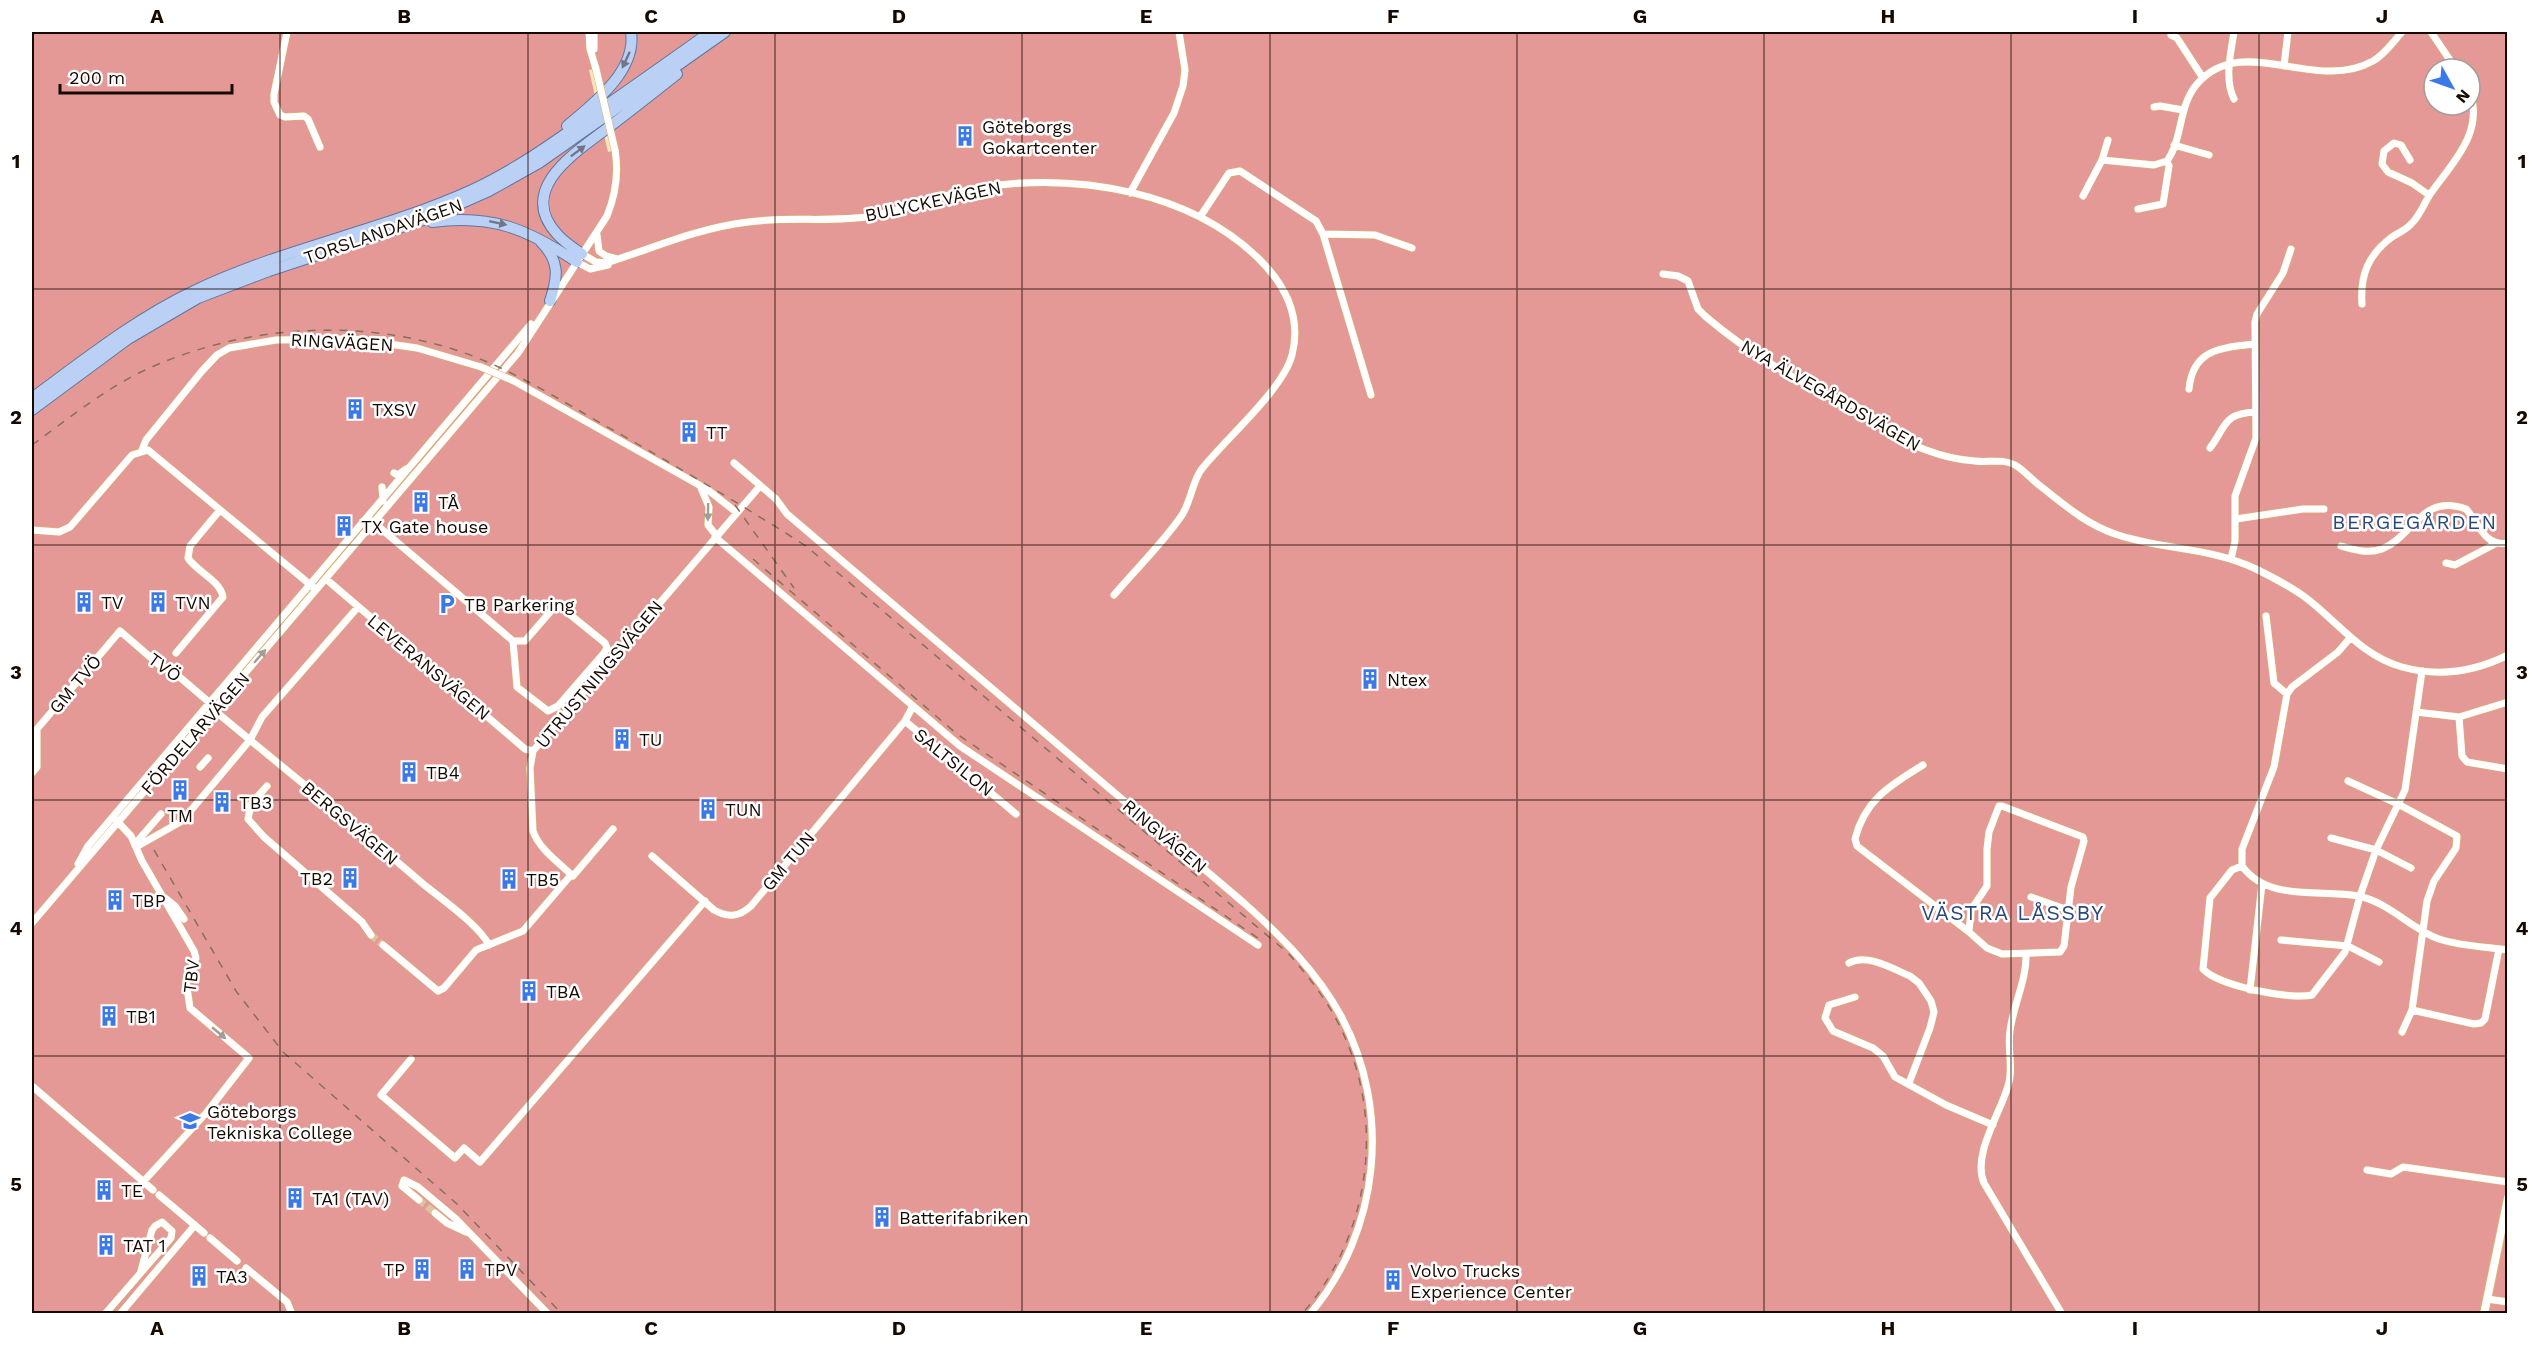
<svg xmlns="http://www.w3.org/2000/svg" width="2539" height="1345" viewBox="0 0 2539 1345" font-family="'Work Sans',sans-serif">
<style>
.water{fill:#e59997;stroke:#a76e6a;stroke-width:1.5;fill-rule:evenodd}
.pier{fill:#ffe5ba}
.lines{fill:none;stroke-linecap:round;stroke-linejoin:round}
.minor-tunnel{stroke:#dcc49e;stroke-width:7;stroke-dasharray:7 3.5;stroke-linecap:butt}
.minor-casing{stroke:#dcb368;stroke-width:8}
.tertiary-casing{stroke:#dcb368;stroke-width:10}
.primary-casing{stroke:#62769b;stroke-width:12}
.minor{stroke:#fff;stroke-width:7}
.tertiary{stroke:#fff;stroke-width:8}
.primary{stroke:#bad0f5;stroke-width:10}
.rail{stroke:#847158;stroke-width:1.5;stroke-dasharray:8 8;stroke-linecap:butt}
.minor-bridge-casing{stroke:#dcb368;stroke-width:8;stroke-linecap:butt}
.minor-bridge{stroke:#fff;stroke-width:7}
.oneway{fill:#707687}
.oneway2{fill:#a19d99}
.grid{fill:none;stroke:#150900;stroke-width:1.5;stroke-opacity:0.55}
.labels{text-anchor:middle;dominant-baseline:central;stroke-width:5;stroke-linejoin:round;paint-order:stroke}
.poi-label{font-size:18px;fill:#150900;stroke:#fff;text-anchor:start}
.street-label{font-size:18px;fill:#150900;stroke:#fff}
.neighbourhood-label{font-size:20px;letter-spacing:1.5px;fill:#29487f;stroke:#fff}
.quarter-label{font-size:21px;letter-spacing:1.5px;fill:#29487f;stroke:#fff}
.neatline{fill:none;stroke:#150900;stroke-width:2}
.grid-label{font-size:20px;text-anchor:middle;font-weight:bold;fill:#150900}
</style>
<rect width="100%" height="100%" fill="#ffe5ba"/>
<!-- water -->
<path class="water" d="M32,32H2507V1313H32ZM2434,69H2470V105H2434Z"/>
<!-- pier -->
<path class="pier" d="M599,68L618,149L608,152L589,70Z"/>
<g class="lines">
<!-- minor-tunnel -->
<path class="minor-tunnel" d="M371,935L383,945
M419,1200L435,1213"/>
<!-- minor casing -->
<g class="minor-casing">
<path id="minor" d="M287,32L274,94V102L280,115L285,117L304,116L308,119L320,147
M589,32L590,49L596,69
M2431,32L2456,69
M2171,35L2177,38L2203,78
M594,49V32
M2284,66L2288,32
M2234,99C2224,80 2231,51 2234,32
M2154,107L2160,106L2183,110
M2174,145L2209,155
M2102,160L2154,165L2167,161C2183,139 2178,106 2197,84C2243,31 2314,94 2373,61C2385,54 2393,42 2402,32
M2410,160L2401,145L2394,143L2384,151L2382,164L2388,172L2412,183L2429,195
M1130,193L1174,113L1183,86L1185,70L1179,32
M2083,196L2102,160L2108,140
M2138,209L2163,204L2169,166L2167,161
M1200,217L1229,173L1240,171L1316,221L1323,234L1371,395
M1323,234L1375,235L1412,248
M597,235L599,251L606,256L617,259
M582,254L596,262L606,263C654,248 698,228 748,222C789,216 832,223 873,216C913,208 950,191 990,186C1081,174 1189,192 1257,257C1284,283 1302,316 1292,355C1283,390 1225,439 1201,470C1192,483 1191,501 1182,515C1163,543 1136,569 1114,595
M577,262L590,269L608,265
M1663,274L1678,276L1688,281L1698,309L1705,316C1740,346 1778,370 1819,391C1831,397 1845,400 1857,407C1880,420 1900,441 1926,450C1942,456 1958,460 1975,461C1988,463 2002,458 2015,465C2024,470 2031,479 2039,485C2065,505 2084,523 2115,534C2161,550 2211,547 2256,569C2274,578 2294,588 2310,601C2340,625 2363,656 2402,667C2438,677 2474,672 2508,655
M2362,304C2360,275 2368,255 2392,237C2398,233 2406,230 2411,224C2420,216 2424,203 2431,193C2453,162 2484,133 2470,91
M514,381L708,490L736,512
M2189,389C2193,348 2222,348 2255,344
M2210,448C2226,427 2223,413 2256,412
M142,450L146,440L202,371L217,355L229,348L276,340L354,339L417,348L481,367
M734,463L776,499L787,514L1244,903C1281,936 1317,972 1341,1016C1392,1111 1380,1231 1310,1314
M394,473L398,475L406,469
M382,487L383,501
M701,488L709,507L708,525L716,535
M2236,519L2303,509H2324
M372,521L513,641H525L557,604L605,643L607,648L604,653L558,706L548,711L517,687L513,641
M32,530L59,532L70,527L132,455L148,450L313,587
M715,537L960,746L1258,945
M2341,546C2355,550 2368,554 2382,549C2414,536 2421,493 2466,509C2479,523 2484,547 2508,543
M2231,559L2235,541V496L2256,438L2255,322L2257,314L2283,273L2291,249
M2446,563L2455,565L2495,544
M326,579L525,749L533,751
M2266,616L2274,683L2287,694
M2350,638L2338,652L2292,687L2287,694L2274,767L2242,849V866C2268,902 2320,889 2358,896C2389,902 2411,929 2439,939C2460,946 2486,947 2508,950
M176,653L223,597C220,580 197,572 188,558L190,546L220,510
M913,706L905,721L1016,814
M2416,712L2459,717L2462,756L2467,762L2508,769
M2459,717L2508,702
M1923,765C1891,785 1865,799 1855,839L1857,846L1969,932L1971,910L1987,886V849L1989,832L1999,806H2002L2083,837L2084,841L2071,887L2064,946L2060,952L2002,954L1987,948L1969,932
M200,767L208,758
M32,773L37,767V729L120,631L164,669L169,668L210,703L214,710C283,768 354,824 422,883C440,898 479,925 489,945
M2348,781L2398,804L2457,836L2456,848L2434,881L2427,901L2412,1010L2402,1032
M267,786L251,804L248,819L264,837L362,922L371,935
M116,820L131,836L142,861L194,951L196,958L186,981L190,1008L249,1058L207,1112L143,1182
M613,829L573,876C559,863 539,849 533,831L530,768L533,751L760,486
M2331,838L2376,850L2411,868
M135,844L161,814
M136,847L182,821L250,740L262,717L358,607
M652,856L714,910C728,918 739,917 751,906L905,721
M78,864L88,846L531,324
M2242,866L2232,870L2210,898L2203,969C2218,986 2291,1000 2312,995L2345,952L2360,896L2376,850L2405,790L2422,671
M2031,897L2068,910
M165,898L175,906L184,919
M32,923L518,353L607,216C616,194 619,174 615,150
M2281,940L2348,946L2379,962
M383,945L438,991L444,988L476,950L523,931L571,875
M2026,954C2027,979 2013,1006 2010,1031C2007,1050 2014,1068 2008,1086C2000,1114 1972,1155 1984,1183L2062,1314
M1849,963C1867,953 1893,969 1910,976L1919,983L1931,1001L1934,1012L1930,1028L1909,1083
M2250,990L2262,884
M1855,997L1829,1005L1825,1018L1833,1031L1873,1048L1883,1056L1895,1077L1946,1105L1993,1125
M2412,1010L2474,1024L2481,1023L2485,1019L2499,949
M411,1059L381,1095L455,1158L464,1148L480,1162L705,901
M32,1086L153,1190
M2367,1170L2391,1174L2403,1167L2508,1182
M159,1195L204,1233
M419,1200L402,1186L404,1180L418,1187L456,1219L548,1314
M435,1213L447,1223L466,1232
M210,1238L237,1261
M246,1268L287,1302L292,1314
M2487,1299L2508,1302
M105,1314L171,1238L172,1231L162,1222L155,1226L152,1230L141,1271
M120,1314L195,1225"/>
</g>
<!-- tertiary casing -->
<g class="tertiary-casing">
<path id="tertiary" d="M2484,1314L2508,1198"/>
</g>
<!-- primary casing -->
<g class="primary-casing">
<path id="primary" d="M567,126C593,104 637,71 631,32
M432,222C492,214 527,229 577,262
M541,242C560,261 558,277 550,301
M582,254C573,248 564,242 557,234C517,190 573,154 605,130C629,112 653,93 677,74
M32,398C84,360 135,319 194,291C283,248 382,231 472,190C515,170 553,143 591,116C631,88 671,60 710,32
M32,410L128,339L198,298L269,271L426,219L489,191L539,163L725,32"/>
</g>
<!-- minor -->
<use href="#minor" class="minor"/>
<!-- tertiary -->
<use href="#tertiary" class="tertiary"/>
<!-- primary -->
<use href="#primary" class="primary"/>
<!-- rail -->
<path class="rail" d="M32,445C67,420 102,391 141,372C245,322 377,315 485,361C532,381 575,409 620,434C683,470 745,507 806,546L1288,953C1311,979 1333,1008 1346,1040C1385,1130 1367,1240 1302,1314
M735,505L794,588
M753,559L957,734L1258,938
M154,850L236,991L283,1052L457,1204L562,1314"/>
<!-- minor-bridge casing -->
<g class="minor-bridge-casing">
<path id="minor-bridge" d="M596,69L615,150
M481,367L514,381"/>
</g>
<!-- minor-bridge -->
<use href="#minor-bridge" class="minor-bridge"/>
</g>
<!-- one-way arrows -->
<defs><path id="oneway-solid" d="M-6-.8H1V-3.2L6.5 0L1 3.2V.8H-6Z" transform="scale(1.5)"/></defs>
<g class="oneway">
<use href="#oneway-solid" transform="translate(626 60) rotate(115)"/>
<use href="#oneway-solid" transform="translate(578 151) rotate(-37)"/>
<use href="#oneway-solid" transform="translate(498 223) rotate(12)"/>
</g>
<g class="oneway2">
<use href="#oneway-solid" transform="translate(708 512) rotate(91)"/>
<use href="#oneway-solid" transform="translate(260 656) rotate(-49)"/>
<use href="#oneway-solid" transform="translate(219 1033) rotate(40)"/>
</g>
<!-- grid -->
<path class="grid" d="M280,32V1314M528,32V1314M775,32V1314M1022,32V1314M1270,32V1314M1517,32V1314M1764,32V1314M2011,32V1314M2259,32V1314M32,289H2508M32,545H2508M32,800H2508M32,1056H2508"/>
<!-- icons -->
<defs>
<g id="building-bare" transform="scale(1.62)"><path d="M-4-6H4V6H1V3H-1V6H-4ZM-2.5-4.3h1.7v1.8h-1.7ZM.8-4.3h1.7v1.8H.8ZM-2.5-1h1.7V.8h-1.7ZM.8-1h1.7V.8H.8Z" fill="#3c79e8" stroke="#fff" stroke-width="2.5" paint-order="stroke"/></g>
<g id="parking-bare" transform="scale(1.62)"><path d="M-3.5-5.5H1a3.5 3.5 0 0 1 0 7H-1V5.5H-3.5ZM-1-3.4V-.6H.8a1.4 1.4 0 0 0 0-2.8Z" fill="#3c79e8" stroke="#fff" stroke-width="2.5" paint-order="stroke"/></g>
<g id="school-bare" transform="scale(1.62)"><path d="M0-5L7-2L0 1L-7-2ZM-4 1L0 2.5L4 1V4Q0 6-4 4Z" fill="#3c79e8" stroke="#fff" stroke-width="2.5" paint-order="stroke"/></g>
</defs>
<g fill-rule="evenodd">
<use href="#building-bare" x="965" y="136"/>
<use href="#building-bare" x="355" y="409"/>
<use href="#building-bare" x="689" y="432"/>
<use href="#building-bare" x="421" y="502"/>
<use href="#building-bare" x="344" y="526"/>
<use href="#building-bare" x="84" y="602"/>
<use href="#building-bare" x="158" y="602"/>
<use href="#parking-bare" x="447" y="604"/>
<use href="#building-bare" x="1370" y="679"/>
<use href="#building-bare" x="622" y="739"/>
<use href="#building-bare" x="409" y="772"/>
<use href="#building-bare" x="180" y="790"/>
<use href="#building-bare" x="222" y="802"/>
<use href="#building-bare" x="708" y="809"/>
<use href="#building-bare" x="350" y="878"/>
<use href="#building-bare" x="509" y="879"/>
<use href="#building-bare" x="115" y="900"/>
<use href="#building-bare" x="529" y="991"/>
<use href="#building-bare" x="109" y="1016"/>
<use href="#school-bare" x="190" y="1121"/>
<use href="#building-bare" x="104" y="1190"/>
<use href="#building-bare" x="295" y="1198"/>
<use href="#building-bare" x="882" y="1217"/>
<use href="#building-bare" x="106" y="1245"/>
<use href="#building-bare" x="422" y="1269"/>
<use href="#building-bare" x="467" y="1269"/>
<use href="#building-bare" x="199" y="1276"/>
<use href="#building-bare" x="1393" y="1280"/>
</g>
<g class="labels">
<!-- poi labels -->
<g class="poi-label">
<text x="982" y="126">Göteborgs<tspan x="982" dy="21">Gokartcenter</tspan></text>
<text x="372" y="409">TXSV</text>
<text x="706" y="432">TT</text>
<text x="438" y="502">TÅ</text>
<text x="361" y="526">TX Gate house</text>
<text x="101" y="602">TV</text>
<text x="175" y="602">TVN</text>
<text x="464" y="604">TB Parkering</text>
<text x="1387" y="679">Ntex</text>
<text x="639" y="739">TU</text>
<text x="426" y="772">TB4</text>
<text x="239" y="802">TB3</text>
<text x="725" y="809">TUN</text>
<text x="180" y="815" text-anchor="middle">TM</text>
<text x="333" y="878" text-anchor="end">TB2</text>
<text x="526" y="879">TB5</text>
<text x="132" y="900">TBP</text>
<text x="546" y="991">TBA</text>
<text x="126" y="1016">TB1</text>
<text x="207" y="1111">Göteborgs<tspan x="207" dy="21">Tekniska College</tspan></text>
<text x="121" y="1190">TE</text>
<text x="312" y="1198">TA1 (TAV)</text>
<text x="899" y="1217">Batterifabriken</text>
<text x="123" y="1245">TAT 1</text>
<text x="405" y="1269" text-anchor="end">TP</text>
<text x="484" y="1269">TPV</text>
<text x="1410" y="1270">Volvo Trucks<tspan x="1410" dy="21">Experience Center</tspan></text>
<text x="216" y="1276">TA3</text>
</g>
<!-- street labels -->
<g class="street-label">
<text transform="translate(933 201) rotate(-12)">BULYCKEVÄGEN</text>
<text transform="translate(383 231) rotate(-19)">TORSLANDAVÄGEN</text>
<text transform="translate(342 342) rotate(3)">RINGVÄGEN</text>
<text transform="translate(1831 395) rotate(30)">NYA ÄLVEGÅRDSVÄGEN</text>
<text transform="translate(165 667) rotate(36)">TVÖ</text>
<text transform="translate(429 667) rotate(40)">LEVERANSVÄGEN</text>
<text transform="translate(599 674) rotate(-50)">UTRUSTNINGSVÄGEN</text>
<text transform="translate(75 684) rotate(-50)">GM TVÖ</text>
<text transform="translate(195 733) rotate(-49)">FÖRDELARVÄGEN</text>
<text transform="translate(954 762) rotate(39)">SALTSILON</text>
<text transform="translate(350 823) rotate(40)">BERGSVÄGEN</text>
<text transform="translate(1165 836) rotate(40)">RINGVÄGEN</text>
<text transform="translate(788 861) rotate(-50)">GM TUN</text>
<text transform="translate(191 976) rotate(-83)">TBV</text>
</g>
<!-- neighbourhood labels -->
<g class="neighbourhood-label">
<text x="2415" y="522">BERGEGÅRDEN</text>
</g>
<!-- quarter labels -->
<g class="quarter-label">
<text x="2013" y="912">VÄSTRA LÅSSBY</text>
</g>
</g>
<!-- border -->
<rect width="2539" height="1345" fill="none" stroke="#ffffff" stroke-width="66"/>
<!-- north arrow -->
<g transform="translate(2452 87) rotate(130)"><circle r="28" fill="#ffffff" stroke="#a19d99" stroke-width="1.5"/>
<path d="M0-4.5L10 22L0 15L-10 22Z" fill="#3c79e8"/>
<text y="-9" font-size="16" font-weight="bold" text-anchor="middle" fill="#150900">N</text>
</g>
<!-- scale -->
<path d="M60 84v9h172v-9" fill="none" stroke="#150900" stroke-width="3"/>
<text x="69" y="84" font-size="18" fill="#150900" stroke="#ffffff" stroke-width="4.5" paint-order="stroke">200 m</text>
<rect x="33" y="33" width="2473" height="1279" class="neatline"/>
<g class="grid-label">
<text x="157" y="23">A</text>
<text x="404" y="23">B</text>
<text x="651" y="23">C</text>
<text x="899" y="23">D</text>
<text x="1146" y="23">E</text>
<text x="1393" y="23">F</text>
<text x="1640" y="23">G</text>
<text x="1888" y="23">H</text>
<text x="2135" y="23">I</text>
<text x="2382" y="23">J</text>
<text x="16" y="168">1</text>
<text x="2522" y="168">1</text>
<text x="16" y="424">2</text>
<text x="2522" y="424">2</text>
<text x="16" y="679">3</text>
<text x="2522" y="679">3</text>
<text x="16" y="935">4</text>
<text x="2522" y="935">4</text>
<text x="16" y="1191">5</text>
<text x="2522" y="1191">5</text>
<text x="157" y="1335">A</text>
<text x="404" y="1335">B</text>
<text x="651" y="1335">C</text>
<text x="899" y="1335">D</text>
<text x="1146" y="1335">E</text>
<text x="1393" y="1335">F</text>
<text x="1640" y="1335">G</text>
<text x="1888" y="1335">H</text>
<text x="2135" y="1335">I</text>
<text x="2382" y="1335">J</text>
</g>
</svg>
